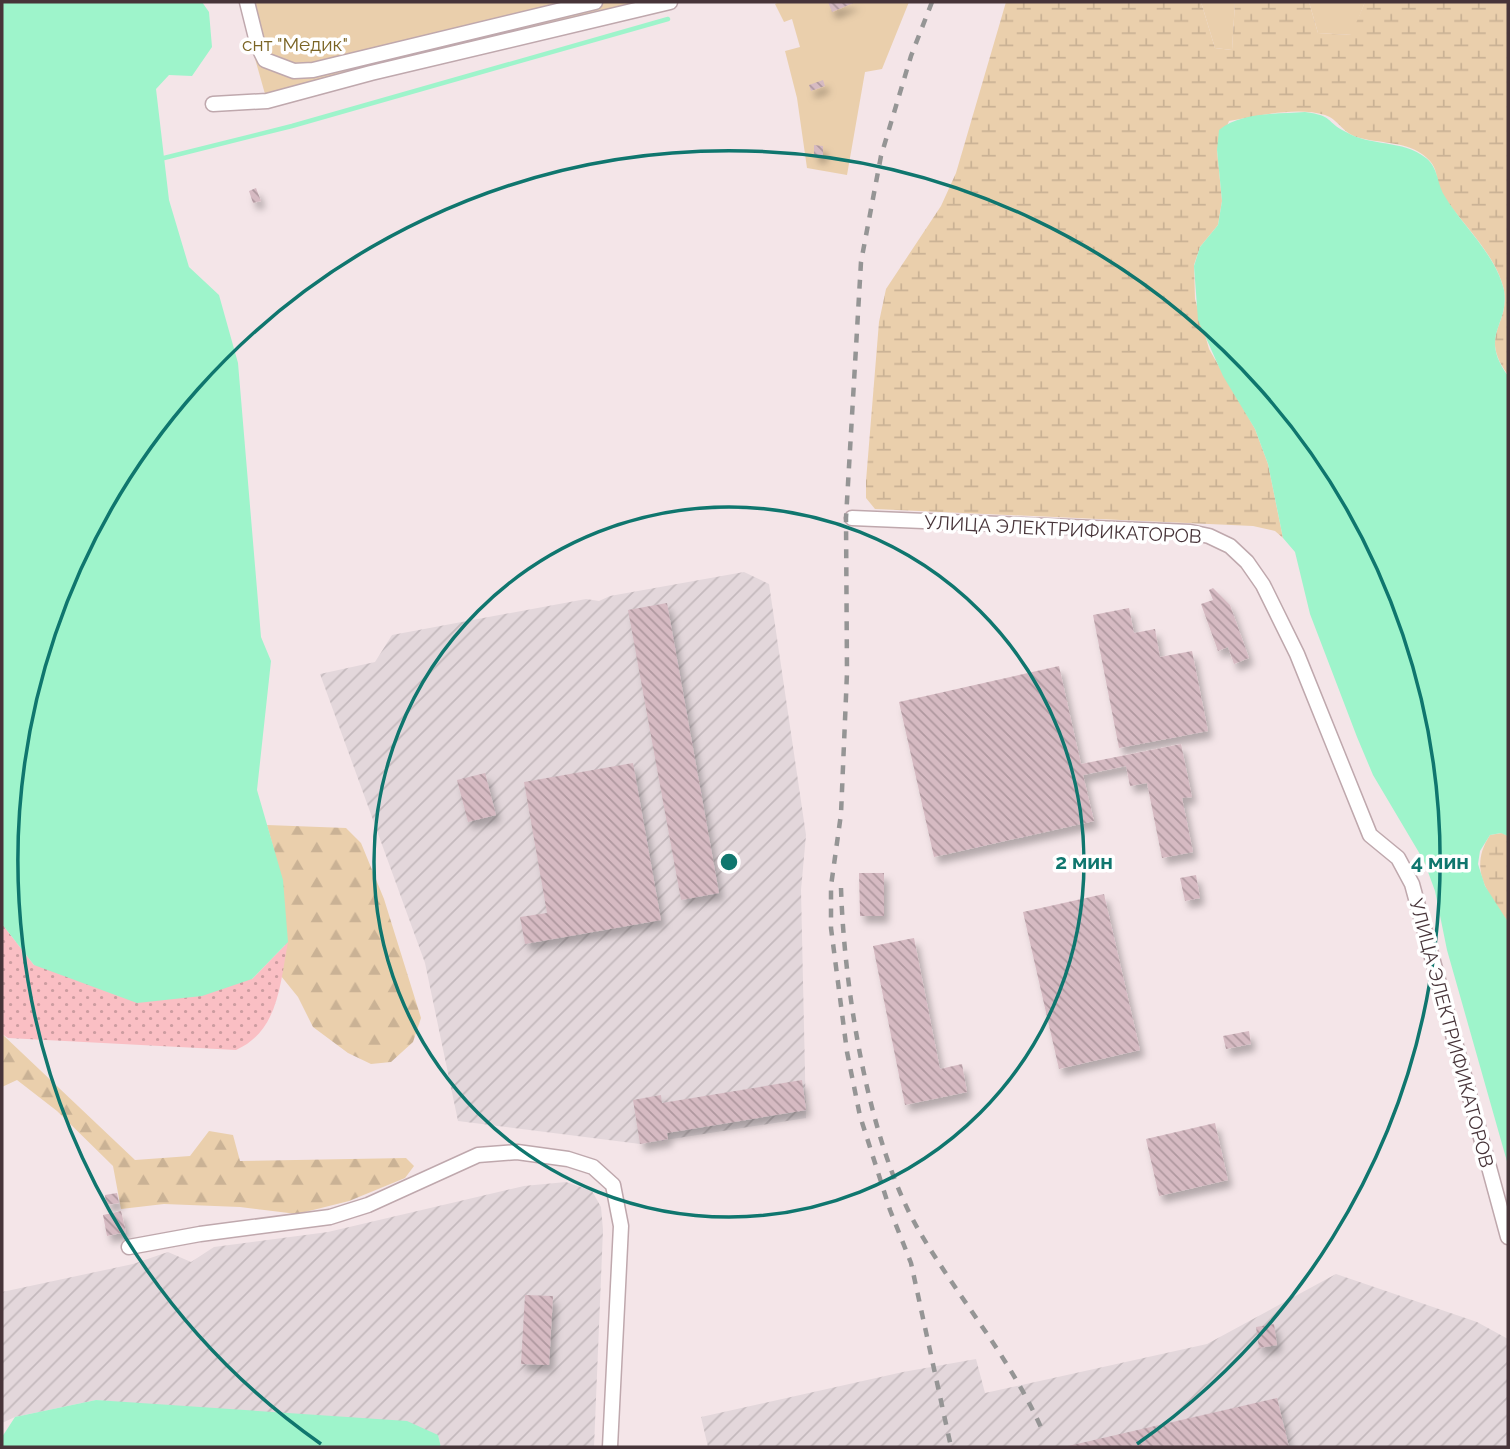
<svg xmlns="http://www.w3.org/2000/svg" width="1510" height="1449" viewBox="0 0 1510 1449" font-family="Raleway,sans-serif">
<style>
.industrial{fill:url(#industrial-furrows)}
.green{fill:#eacfac}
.forest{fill:url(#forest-firs)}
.wetland{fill:url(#wetland-marsh)}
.sand{fill:url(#sand-dots)}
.water{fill:#9ef4cb}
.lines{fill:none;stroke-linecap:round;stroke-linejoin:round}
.stream{stroke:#9ef4cb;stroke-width:4.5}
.building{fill:url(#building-back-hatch);filter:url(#shadow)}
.street-casing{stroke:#bfa8ad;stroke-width:17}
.street{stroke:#fff;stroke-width:14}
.rail{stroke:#959595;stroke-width:4.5;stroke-dasharray:9 9;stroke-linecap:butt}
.ring{fill:none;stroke:#0f766e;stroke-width:3.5}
.labels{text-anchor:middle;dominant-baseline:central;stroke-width:7;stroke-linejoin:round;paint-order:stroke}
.park-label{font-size:19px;fill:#7b6525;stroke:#fff}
.street-label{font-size:19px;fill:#473439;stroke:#fff}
.centre{fill:#0f766e;stroke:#fff;stroke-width:3.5}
.ring-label{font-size:21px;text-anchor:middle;font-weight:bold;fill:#0f766e;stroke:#fff;stroke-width:7;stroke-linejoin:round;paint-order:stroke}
</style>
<defs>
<pattern id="industrial-furrows" width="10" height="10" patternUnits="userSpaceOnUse" patternTransform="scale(1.75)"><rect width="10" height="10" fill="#e3d7db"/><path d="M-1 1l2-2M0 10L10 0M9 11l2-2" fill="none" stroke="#c4b9bd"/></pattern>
<pattern id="forest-firs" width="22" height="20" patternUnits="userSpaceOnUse" patternTransform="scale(1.75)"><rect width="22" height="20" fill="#eacfac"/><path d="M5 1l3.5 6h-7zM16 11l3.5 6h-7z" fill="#cab295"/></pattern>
<pattern id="wetland-marsh" width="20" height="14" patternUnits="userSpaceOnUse" patternTransform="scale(1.75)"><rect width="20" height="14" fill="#eacfac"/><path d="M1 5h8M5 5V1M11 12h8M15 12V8" fill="none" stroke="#cab295"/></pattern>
<pattern id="sand-dots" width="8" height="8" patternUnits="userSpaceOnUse" patternTransform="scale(1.75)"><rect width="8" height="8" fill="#fabfc4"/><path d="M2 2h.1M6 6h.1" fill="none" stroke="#cc9ca0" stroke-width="1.8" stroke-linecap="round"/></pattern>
<pattern id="building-back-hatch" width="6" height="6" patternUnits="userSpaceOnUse" patternTransform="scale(1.75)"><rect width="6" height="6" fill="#d6bac2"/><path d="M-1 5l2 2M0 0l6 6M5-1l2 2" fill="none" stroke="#af989f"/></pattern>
<filter id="shadow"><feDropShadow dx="4.5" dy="7" stdDeviation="3.5" flood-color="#0004"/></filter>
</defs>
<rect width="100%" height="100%" fill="#f4e5e8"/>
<!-- industrial -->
<path class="industrial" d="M744,572L769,584L806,835L801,890L806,1118L640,1144L458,1121L425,963L320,674L375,662L392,635L586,599L599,601L610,596Z
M566,1182L592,1191L601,1207L603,1230L594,1447H441L438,1435L96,1400L15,1417L2,1423V1292L133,1264L168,1252L191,1262L214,1247L328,1232L524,1186Z
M1336,1274L1477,1322L1508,1339V1447H708L701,1417L903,1372L976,1359L985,1393L1207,1344Z"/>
<!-- green -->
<path class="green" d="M239,2H643L265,94Z
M779,2H909L882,69L865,72L847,175L807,168L797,98L785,51L800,47L792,19L784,22L775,4Z
M1201,2H1235L1232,50L1215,48Z
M1309,2H1365L1352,35L1318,33Z"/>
<!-- forest -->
<path class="forest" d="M267,825L346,828L361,843L384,899L421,1018L413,1042L391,1062L371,1064L348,1053L313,1027L298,997L281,976C292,922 282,877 267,825Z
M2,1034L135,1160L190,1156L209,1131L233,1135L240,1161L406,1158L414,1166L405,1178L349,1201L297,1214L240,1207L164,1204L121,1209L113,1166L57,1111L17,1080L2,1087Z"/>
<!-- wetland -->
<path class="wetland" d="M1006,2H1201L1215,48L1232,50L1235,2H1309L1318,33L1351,35L1365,2H1508V375C1478,334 1510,326 1504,290C1497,260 1474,236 1456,213C1450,205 1442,195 1439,186C1436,176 1437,169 1430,161C1412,141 1384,144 1360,138C1344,135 1338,119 1325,115C1297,106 1257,116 1229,121L1217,150L1222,201L1218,225L1200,247L1194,265L1195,299L1209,349L1255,429L1268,464L1283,538L1275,531L1253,526L875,509L866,498V481L879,322L886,289L941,206L956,173Z
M1502,833L1508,836V922C1487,892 1468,869 1490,835Z"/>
<!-- sand -->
<path class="sand" d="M2,924L34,965L252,979L288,942C280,983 279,1031 236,1050L8,1038L2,1034Z"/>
<!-- water -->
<path class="water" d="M2,2H202L209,12L212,47L192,76L169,75L156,89L169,200L189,267L219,295L238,363L261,637L271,661L257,790L283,880L288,942L252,979L202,996L137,1003L34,965L2,924Z
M1305,112C1335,116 1324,121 1346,132C1371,147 1402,139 1426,158C1438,167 1437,183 1444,195C1463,227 1495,253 1504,290C1510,326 1478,334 1508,376V836L1501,833L1490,835L1480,851L1478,864L1485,886L1508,922V1165L1447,950L1435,891L1424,861L1373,775L1357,737L1310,614L1295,552L1283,538L1268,464L1255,429L1223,376L1198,320L1194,266L1200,247L1218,225L1222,201L1217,150L1219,130C1241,112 1277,114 1305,112Z
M96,1400L407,1421L438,1435L441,1447H2V1437L15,1417Z"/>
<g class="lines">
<!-- stream -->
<path class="stream" d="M164,158L292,126L668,19"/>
</g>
<!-- building -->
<path class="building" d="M828,2H856L832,12Z
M823,80L825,86L811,91L809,85Z
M814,145L823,146V156H814Z
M256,188L261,201L253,203L249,191Z
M1213,588L1230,605L1249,658L1234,664L1228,647L1218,651L1201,604L1213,600L1209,590Z
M667,603L719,893L681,900L628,610Z
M1129,608L1134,633L1155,629L1160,657L1192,651L1208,731L1119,748L1093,615Z
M1059,666L1081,764L1181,744L1192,797L1182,798L1193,852L1162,858L1147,783L1130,786L1126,766L1083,775L1094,821L934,857L899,702Z
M633,763L661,920L525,944L520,917L547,913L524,782Z
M485,773L496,815L468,822L457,780Z
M859,873H884V916H860Z
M1196,875L1200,898L1185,901L1180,878Z
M1104,894L1140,1050L1059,1069L1023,912Z
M914,938L940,1069L962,1064L967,1092L905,1105L873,946Z
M1249,1031L1251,1044L1226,1049L1223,1036Z
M802,1080L806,1110L667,1133L668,1139L640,1144L633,1100L661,1095L662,1103Z
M1215,1123L1228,1180L1159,1196L1146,1139Z
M117,1193L119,1203L106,1205L105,1195Z
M121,1211L126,1232L107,1236L103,1215Z
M525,1295L553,1296L549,1365L521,1364Z
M1274,1324L1277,1345L1259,1348L1256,1327Z
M1277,1398L1289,1447H1068V1446Z"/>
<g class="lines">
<!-- street casing -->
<g class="street-casing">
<path id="street" d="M247,2L258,46L265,60L294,71L313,70L595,2
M213,104L267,101L371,73L670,2
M852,518L1190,532L1209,536L1230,546L1247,562L1263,585L1297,654L1370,835L1398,858L1412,884L1508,1237
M129,1247L200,1234L330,1217L368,1205L478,1155L517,1152L568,1159L593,1167L613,1185L621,1226L610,1447"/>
</g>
<!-- street -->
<use href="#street" class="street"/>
<!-- rail -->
<path class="rail" d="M932,2L911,56L881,156L861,262L846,518L847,673L841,814L831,886V928L847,1052L860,1116L890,1210L911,1263L951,1447
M841,888C844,988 868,1142 918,1229C958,1298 1011,1358 1043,1432"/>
</g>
<!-- distance rings -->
<g class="ring">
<circle cx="729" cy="862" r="355"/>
<path d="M321 1444A711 711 0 1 1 1137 1444"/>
</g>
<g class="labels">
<!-- park labels -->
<g class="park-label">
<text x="295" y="44">снт "Медик"</text>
</g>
<!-- street labels -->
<g class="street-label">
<text transform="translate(1063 529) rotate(3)">УЛИЦА ЭЛЕКТРИФИКАТОРОВ</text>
<text transform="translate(1452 1033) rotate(75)">УЛИЦА ЭЛЕКТРИФИКАТОРОВ</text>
</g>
</g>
<circle cx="729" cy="862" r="10" class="centre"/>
<g class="ring-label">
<text x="1084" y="869">2 мин</text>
<text x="1440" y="869">4 мин</text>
</g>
<!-- border -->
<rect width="1510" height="1449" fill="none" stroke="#473439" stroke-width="7"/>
</svg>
